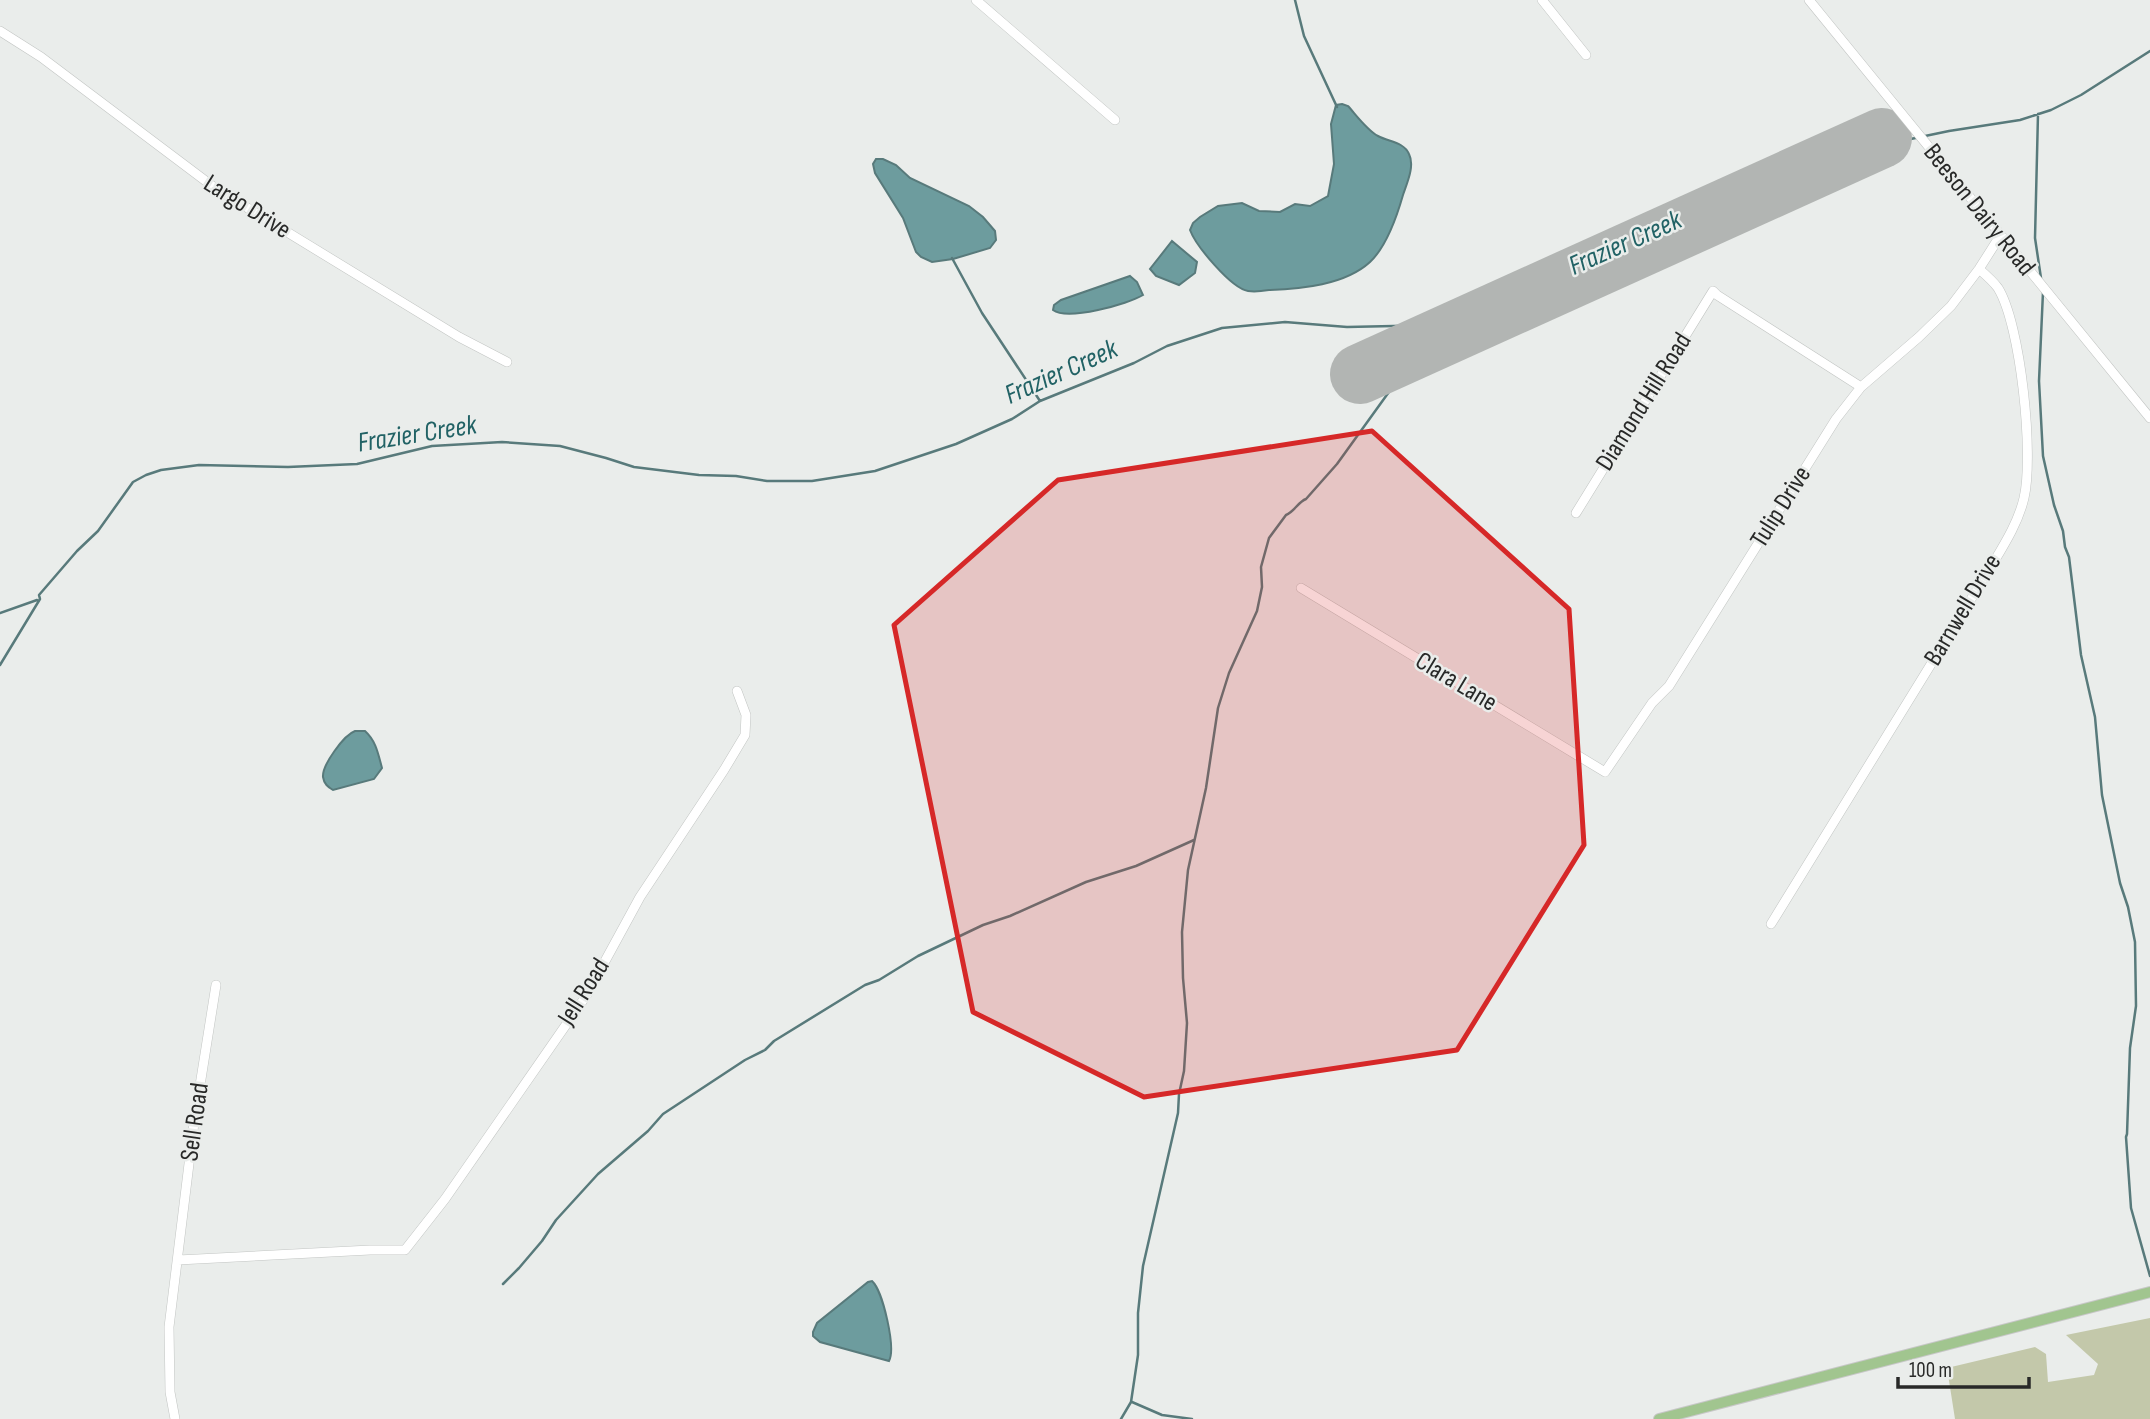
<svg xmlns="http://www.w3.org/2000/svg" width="2150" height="1419" viewBox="0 0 2150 1419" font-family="'Sofia Sans Condensed',sans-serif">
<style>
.green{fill:#c3c8aa}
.water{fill:#6d9c9e;stroke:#587a7b;stroke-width:2}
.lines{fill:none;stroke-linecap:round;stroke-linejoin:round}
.stream{stroke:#587a7b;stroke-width:2.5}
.runway{stroke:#b2b5b3;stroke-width:60}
.minor-casing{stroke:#c2c5c3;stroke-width:10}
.major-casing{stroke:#c7c7c7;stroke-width:12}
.minor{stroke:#fff;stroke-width:9}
.major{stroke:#a1c58f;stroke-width:10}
.marked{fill:#d62828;fill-opacity:0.2;stroke:#d62828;stroke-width:5;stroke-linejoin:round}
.labels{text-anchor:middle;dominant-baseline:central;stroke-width:5;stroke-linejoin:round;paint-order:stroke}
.street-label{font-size:26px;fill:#282928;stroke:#eaedeb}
.water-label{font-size:28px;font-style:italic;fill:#216265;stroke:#eaedeb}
</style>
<rect width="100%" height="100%" fill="#eaedeb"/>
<!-- green -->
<path class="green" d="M2150,1318V1419H1955L1947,1368L2035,1347L2046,1354L2048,1382L2094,1375L2098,1364L2066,1335Z"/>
<!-- water -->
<path class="water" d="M1342,104L1348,106C1357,116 1367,130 1378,136C1389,142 1404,142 1409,154C1415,166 1407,183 1403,195C1397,216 1386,247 1370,262C1345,285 1301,289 1269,290C1263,291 1254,292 1248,291C1231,288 1196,246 1190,230L1193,223L1200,217L1218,206L1242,203L1259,211L1280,212L1295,204L1310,206L1328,196L1334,164L1331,124L1336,105Z
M876,159H883L896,165L910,178L969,206L983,217L995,231L996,240L990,248L953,259L932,262L921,257L916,252L903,218L875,173L873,164Z
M1172,241L1197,262L1195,273L1179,285L1156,276L1150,269Z
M1130,276L1137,282L1143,295C1128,304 1068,321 1053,310L1054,305L1061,300Z
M355,731H365C376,741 378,753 382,768L374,779L333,790C328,787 324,784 323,777C322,765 344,735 355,731Z
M872,1281C883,1291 896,1348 889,1361L820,1342L813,1336V1332L817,1323L868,1282Z"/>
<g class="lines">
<!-- stream -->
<path class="stream" d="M1295,0L1304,36L1337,107
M2038,114L2035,238L2041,278
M952,258L982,313L1040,401
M2043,292L2039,381L2043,456L2054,505L2063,531L2065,547L2069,557L2081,655L2095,717L2102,795L2120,883L2128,907L2135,942L2136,1006L2130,1048L2127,1134L2126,1137L2131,1208L2150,1276
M0,613L37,600
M0,665L40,599L39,595L77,551L98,531L133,482L146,475L161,470L199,465L288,467L357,464L432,446L502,442L560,446L606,458L634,467L699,475L736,476L767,481H812L875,471L956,444L1012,419L1040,401L1134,363L1167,346L1222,328L1285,322L1347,327L1440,325L1463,323L1483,318L1506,312L1546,295L1604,277L1675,245L1730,208L1835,151L1882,145L1949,131L2020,120L2051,110L2081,95L2150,51
M503,1284L519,1268L542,1241L556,1220L598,1174L648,1131L663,1114L745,1060L765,1050L774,1041L865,985L879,980L918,956L983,925L1010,916L1086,882L1136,866L1194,840
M1132,1402L1162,1415L1192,1419
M1121,1419L1131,1402L1138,1355V1313L1143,1266L1178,1113L1179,1094L1184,1071L1187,1023L1183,978L1182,932L1188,870L1206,788L1218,708L1229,673L1257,611L1262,587L1261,567L1269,538L1286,515C1294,512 1298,502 1306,499L1337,464L1412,360L1427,343L1440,325"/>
<!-- runway -->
<path class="runway" d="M1360,374L1882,138"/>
<!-- minor casing -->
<g class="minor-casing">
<path id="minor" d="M976,0L1115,120
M1542,0L1586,55
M1809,0L2150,418
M0,31L41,57L215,188L459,337L507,362
M1576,513L1713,291L1717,295L1861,387
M1301,588L1605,772L1652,703L1669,686L1836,419L1861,387L1919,337L1951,306L1979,269L2000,236
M1771,924L1989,570C2002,548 2018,524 2024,498C2034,456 2021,325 1998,288C1993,281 1986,275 1979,269
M178,1260L370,1250H405L445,1199L586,996L640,897L724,770L745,735L746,715L737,691
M175,1419L170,1392L169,1327L194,1123L216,985"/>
</g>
<!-- major casing -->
<g class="major-casing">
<path id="major" d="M1659,1419L2150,1292"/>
</g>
<!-- minor -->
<use href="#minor" class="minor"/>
<!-- major -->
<use href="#major" class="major"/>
</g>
<!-- marked area -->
<path class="marked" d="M1372,431L1569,609L1584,845L1457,1050L1144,1097L973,1012L894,625L1058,480Z"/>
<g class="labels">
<!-- street labels -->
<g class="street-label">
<text transform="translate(247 207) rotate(32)">Largo Drive</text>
<text transform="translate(1979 210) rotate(51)">Beeson Dairy Road</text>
<text transform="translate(1644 402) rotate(-58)">Diamond Hill Road</text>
<text transform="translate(1781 507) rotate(-58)">Tulip Drive</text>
<text transform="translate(1963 610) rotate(-59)">Barnwell Drive</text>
<text transform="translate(1456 682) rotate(31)">Clara Lane</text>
<text transform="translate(584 992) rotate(-58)">Jell Road</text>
<text transform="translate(195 1122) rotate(-82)">Sell Road</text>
</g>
<!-- water labels -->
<g class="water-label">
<text transform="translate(1625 243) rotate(-24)">Frazier Creek</text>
<text transform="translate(1061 372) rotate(-24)">Frazier Creek</text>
<text transform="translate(417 434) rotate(-9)">Frazier Creek</text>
</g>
</g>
<!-- scale -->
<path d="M1898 1377v10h131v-10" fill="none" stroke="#282928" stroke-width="3.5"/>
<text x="1909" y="1377" font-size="21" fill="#282928" stroke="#eaedeb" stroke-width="5" paint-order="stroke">100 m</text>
</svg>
